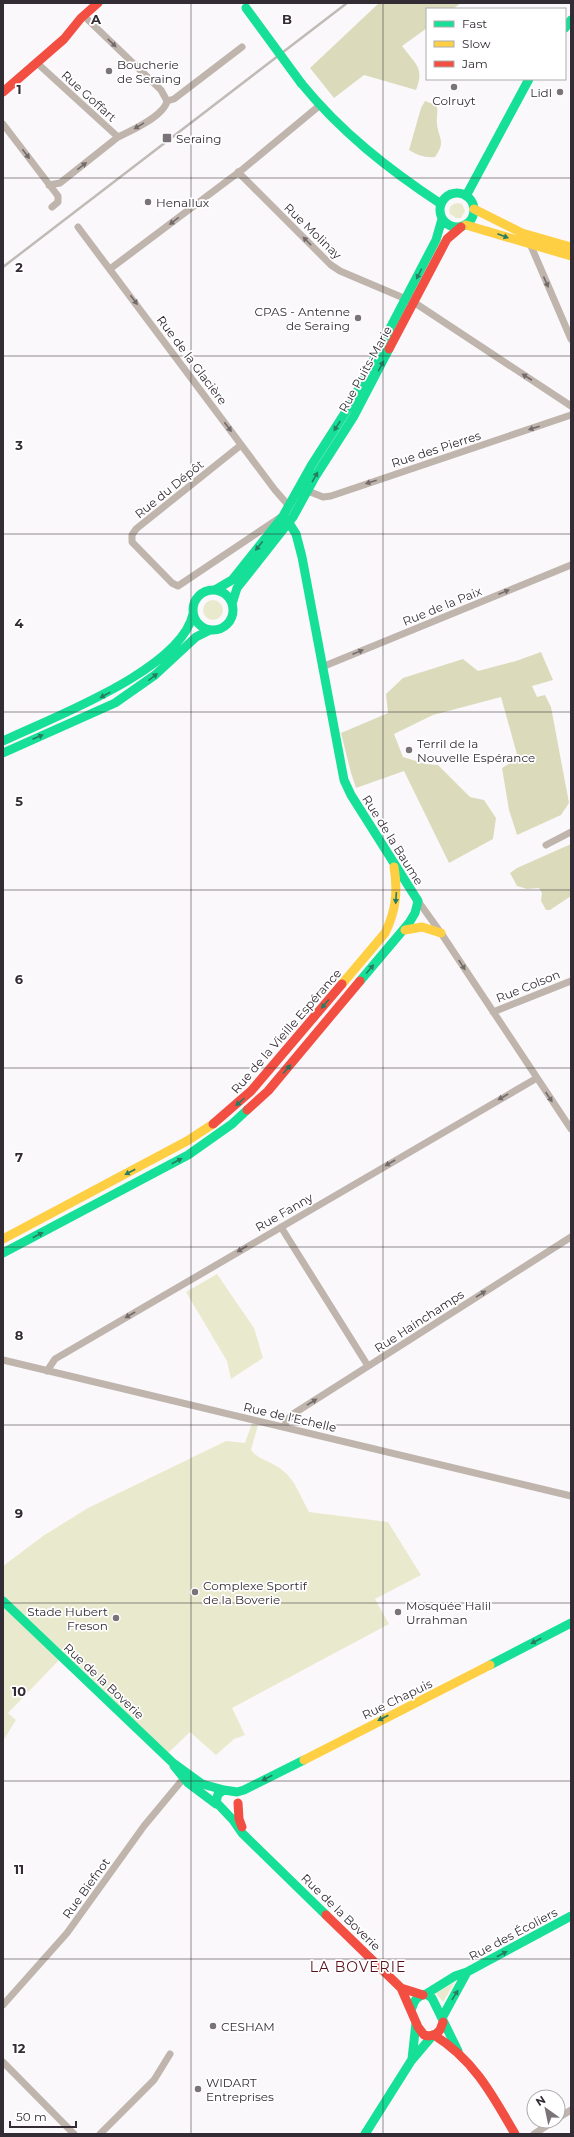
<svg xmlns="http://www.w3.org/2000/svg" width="574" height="2137" viewBox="0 0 574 2137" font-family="Montserrat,sans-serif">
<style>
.green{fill:#e9eacd}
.forest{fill:#dbdbbc}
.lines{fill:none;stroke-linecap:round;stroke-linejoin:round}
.street{stroke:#bfb5ad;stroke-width:7}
.fast{stroke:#16e098;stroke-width:9}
.slow{stroke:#ffcf43;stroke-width:9}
.jam{stroke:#f24e42;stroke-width:9}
.rail{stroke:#c1bbb8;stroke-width:2.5}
.fast-bridge{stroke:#16e098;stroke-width:9}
.oneway{fill:#736a6b}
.oneway2{fill:#267d62}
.grid{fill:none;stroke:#342c35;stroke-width:1;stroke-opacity:0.55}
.poi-dot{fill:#7a737a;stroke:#fff;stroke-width:1.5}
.labels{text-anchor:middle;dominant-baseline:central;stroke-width:3.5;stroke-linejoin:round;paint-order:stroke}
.poi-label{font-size:12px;fill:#342c35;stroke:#fff;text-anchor:start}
.street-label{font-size:12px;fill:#342c35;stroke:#fff}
.quarter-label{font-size:14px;letter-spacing:1px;fill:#57121b;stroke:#fff}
.grid-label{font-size:13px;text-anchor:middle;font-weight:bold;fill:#342c35;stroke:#fff;stroke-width:3.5;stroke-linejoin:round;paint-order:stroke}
</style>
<rect width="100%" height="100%" fill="#fbf8fb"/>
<!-- green -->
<path class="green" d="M457,203L462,204L465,211L461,218H456L450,214C448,208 451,204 457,203Z
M203 610a10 10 0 1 1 20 0a10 10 0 1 1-20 0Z
M217,1274L254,1328L263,1358L231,1379L227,1361L186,1292Z
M252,1423L258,1425L251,1450C260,1461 272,1461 282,1470C295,1479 301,1498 309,1512L388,1522L421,1575L375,1599L389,1624L232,1708L245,1735L234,1739L216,1755L190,1732L168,1753L64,1655L8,1713L16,1720L3,1741V1566L43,1536L88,1508L226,1441L245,1443Z
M455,1982L443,2002L436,1993Z"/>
<!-- forest -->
<path class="forest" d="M379,3H461L453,9H427V28L402,46C415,64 425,67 416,90L364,75L334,98L310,68Z
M425,101L436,105C439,111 436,117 437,124C439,140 446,141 435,157C425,158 417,155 409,150L421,108Z
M541,652L553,680L532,686L537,697L545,695L551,707L569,803L561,815L517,835L509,810L502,768L518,758L501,697L433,715L394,734L403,757L426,764L438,765L470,797L484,800L496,818L493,839L449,863L404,771L356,788L351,773L341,733L388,713L386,694L403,678L463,659L478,671L516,661Z
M571,844V896L550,910H546L541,901L542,893L539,888L527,889L517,886L510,873L517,868Z"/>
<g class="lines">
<!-- street -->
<path class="street" d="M84,16L161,90L167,101
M37,63L118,137C131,131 164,116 167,101
M167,101L174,99L242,47
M3,124L58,196V202L52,207
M238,172L331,265L340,271L406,299
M49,185L60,183L118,137
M78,227L275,490L289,506
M531,246L571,339
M110,269L243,169L319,106
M415,303L571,406
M241,445L136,529L132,535V542L172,583L178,586L281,517
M308,491L323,497L331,496L571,415
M322,667L571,565
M546,845L571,832
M418,901L441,933L571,1129
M493,1012L571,981
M281,1227L368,1366
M3,1360L571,1496
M47,1371L55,1359L537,1078
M285,1427L286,1421L293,1414L571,1237
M3,2005L67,1933L144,1826L183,1779H188
M3,2062L74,2134
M558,2118L571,2110
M100,2134L154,2080L170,2054
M534,2134L554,2121"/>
<!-- fast -->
<path class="fast" d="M565,28L571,20
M301,83C341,132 388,169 441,204
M440 210a17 17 0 1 1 34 0a17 17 0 1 1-34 0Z
M466,196L529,79
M289,523L296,534L302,557L344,780L351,795L418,901L415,913L409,923L360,981
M215,590L232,580L283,516L311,466L350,405L436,240L442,219
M193 610a20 20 0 1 1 40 0a20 20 0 1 1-40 0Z
M232,604L237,588L293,517L315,477L354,416L389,349
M3,741C51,718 181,670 193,614
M3,753L115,703L155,675L196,637L210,630
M3,1253L188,1155L232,1124L247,1110
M3,1601L173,1763L202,1784L224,1790
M490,1665L571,1623
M304,1760L244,1790L237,1792L224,1790L218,1794L216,1802L233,1820L242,1833L326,1915
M174,1766L188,1783L216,1804
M426,1994L455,1976L467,1972L571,1916
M412,2008C414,2000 418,1995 426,1994L432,1998L458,2051
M442,2018L467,1972
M412,2059L416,2023
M365,2134L411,2061L433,2035"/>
<!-- slow -->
<path class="slow" d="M474,209L522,233L571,247
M466,225L571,256
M405,930L422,927L441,933
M342,984L385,933C396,911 398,891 394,867
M3,1239L187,1141L213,1124
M304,1760L490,1665"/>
<!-- jam -->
<path class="jam" d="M3,92L64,39L81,18L98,3
M389,349L447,239L461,227
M247,1110L268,1091L360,981
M213,1124L251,1091L342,984
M238,1803L239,1819L242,1827
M326,1915L401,1988L418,2027L424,2035L429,2036L436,2034L440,2030L443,2022
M401,1988L423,1995
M434,2035C474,2060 492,2094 515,2134"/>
<!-- rail -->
<path class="rail" d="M3,267L347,3"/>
<!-- fast-bridge -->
<path class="fast-bridge" d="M246,8L301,83"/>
</g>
<!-- one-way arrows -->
<defs><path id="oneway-solid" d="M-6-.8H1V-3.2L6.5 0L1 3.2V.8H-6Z"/></defs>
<g class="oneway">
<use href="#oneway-solid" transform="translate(112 43) rotate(44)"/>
<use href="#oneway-solid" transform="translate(139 126) rotate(149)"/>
<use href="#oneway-solid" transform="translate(26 154) rotate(53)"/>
<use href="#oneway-solid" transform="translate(82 166) rotate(-38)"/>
<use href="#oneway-solid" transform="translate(174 221) rotate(143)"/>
<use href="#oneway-solid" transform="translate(307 241) rotate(-135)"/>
<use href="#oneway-solid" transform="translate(546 282) rotate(66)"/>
<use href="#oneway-solid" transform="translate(134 300) rotate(53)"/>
<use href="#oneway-solid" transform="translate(527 377) rotate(-147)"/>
<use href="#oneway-solid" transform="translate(228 427) rotate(53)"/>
<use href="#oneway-solid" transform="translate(534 428) rotate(162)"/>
<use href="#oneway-solid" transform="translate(371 482) rotate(162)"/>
<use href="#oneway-solid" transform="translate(504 592) rotate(-22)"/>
<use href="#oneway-solid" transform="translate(358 652) rotate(-22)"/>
<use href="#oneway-solid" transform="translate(462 965) rotate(57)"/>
<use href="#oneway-solid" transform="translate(503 1097) rotate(150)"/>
<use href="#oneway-solid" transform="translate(549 1097) rotate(56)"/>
<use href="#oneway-solid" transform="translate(390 1163) rotate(150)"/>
<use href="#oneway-solid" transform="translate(242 1249) rotate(150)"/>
<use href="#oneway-solid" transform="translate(481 1294) rotate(-32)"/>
<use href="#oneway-solid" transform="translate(130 1315) rotate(150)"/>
<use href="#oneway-solid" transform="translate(312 1402) rotate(-32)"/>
</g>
<g class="oneway2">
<use href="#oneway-solid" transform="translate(503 236) rotate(21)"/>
<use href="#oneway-solid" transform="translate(419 274) rotate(117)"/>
<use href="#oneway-solid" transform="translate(381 366) rotate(-62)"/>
<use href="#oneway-solid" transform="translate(337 426) rotate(123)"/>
<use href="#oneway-solid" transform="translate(315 477) rotate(-60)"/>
<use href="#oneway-solid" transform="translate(259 546) rotate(128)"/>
<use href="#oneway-solid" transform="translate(153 677) rotate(-38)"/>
<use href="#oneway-solid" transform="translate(105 695) rotate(151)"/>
<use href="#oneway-solid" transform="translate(38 737) rotate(-23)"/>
<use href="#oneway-solid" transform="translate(396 898) rotate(94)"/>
<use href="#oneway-solid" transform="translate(370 969) rotate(-50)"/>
<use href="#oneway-solid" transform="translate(325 1004) rotate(130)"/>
<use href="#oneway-solid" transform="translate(287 1069) rotate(-50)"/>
<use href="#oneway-solid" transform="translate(240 1102) rotate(138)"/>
<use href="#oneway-solid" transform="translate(177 1161) rotate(-28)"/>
<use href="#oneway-solid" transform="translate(130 1172) rotate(152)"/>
<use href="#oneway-solid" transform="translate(38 1235) rotate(-28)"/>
<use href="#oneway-solid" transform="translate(536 1641) rotate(153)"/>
<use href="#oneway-solid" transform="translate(383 1718) rotate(153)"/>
<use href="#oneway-solid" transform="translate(267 1778) rotate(153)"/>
<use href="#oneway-solid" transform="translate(502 1954) rotate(-28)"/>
<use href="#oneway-solid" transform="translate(455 1995) rotate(-58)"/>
</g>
<!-- grid -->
<path class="grid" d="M191,3V2134M383,3V2134M3,178H571M3,356H571M3,534H571M3,712H571M3,890H571M3,1068H571M3,1247H571M3,1425H571M3,1603H571M3,1781H571M3,1959H571"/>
<!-- markers -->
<g class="poi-dot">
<circle cx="109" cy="71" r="4"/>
<circle cx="454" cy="87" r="4"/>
<circle cx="560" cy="92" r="4"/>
<rect x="162" y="133" width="10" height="10" rx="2"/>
<circle cx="148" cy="202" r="4"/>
<circle cx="358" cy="318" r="4"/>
<circle cx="409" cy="750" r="4"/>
<circle cx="195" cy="1592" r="4"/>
<circle cx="398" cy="1612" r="4"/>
<circle cx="116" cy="1618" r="4"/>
<circle cx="213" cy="2026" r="4"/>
<circle cx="198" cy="2089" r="4"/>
</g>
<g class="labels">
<!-- poi labels -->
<g class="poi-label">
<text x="117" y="64">Boucherie<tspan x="117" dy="14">de Seraing</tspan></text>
<text x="552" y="92" text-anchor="end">Lidl</text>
<text x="454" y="100" text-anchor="middle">Colruyt</text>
<text x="176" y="138">Seraing</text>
<text x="156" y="202">Henallux</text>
<text x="350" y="311" text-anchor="end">CPAS - Antenne<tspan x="350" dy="14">de Seraing</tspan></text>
<text x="417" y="743">Terril de la<tspan x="417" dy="14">Nouvelle Espérance</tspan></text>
<text x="203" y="1585">Complexe Sportif<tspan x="203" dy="14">de la Boverie</tspan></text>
<text x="406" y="1605">Mosquée Halil<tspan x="406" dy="14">Urrahman</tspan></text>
<text x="108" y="1611" text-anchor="end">Stade Hubert<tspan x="108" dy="14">Freson</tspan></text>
<text x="221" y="2026">CESHAM</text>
<text x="206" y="2082">WIDART<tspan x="206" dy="14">Entreprises</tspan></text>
</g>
<!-- street labels -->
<g class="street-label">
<text transform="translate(89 96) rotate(42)">Rue Goffart</text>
<text transform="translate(313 231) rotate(44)">Rue Molinay</text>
<text transform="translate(192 360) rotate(53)">Rue de la Glacière</text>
<text transform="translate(365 369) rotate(-61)">Rue Puits-Marie</text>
<text transform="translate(436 449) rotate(-18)">Rue des Pierres</text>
<text transform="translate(169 489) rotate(-39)">Rue du Dépôt</text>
<text transform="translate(442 606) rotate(-22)">Rue de la Paix</text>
<text transform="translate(393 840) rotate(58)">Rue de la Baume</text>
<text transform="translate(528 986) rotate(-22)">Rue Colson</text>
<text transform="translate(286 1031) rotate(-49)">Rue de la Vieille Espérance</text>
<text transform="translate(284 1212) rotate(-30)">Rue Fanny</text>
<text transform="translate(419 1321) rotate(-33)">Rue Hainchamps</text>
<text transform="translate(290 1417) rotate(13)">Rue de l'Echelle</text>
<text transform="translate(104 1681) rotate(43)">Rue de la Boverie</text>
<text transform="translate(397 1699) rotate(-26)">Rue Chapuis</text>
<text transform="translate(86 1888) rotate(-54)">Rue Biefnot</text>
<text transform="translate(341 1912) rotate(44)">Rue de la Boverie</text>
<text transform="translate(513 1934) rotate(-28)">Rue des Écoliers</text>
</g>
<!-- quarter labels -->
<g class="quarter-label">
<text x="358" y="1967">LA BOVERIE</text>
</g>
</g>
<g class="grid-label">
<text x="96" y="24">A</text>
<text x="287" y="24">B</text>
<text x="19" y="94">1</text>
<text x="19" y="272">2</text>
<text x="19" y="450">3</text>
<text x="19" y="628">4</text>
<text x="19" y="806">5</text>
<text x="19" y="984">6</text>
<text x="19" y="1162">7</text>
<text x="19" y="1340">8</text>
<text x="19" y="1518">9</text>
<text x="19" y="1696">10</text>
<text x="19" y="1874">11</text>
<text x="19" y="2053">12</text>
</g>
<!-- border -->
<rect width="574" height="2137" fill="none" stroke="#342c35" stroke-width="8"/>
<!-- legend -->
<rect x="426" y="8" width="140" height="72" fill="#ffffff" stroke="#aeabae"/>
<rect x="434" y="21" width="20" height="6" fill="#16e098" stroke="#aeabae"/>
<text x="462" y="28" font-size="12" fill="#342c35">Fast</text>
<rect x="434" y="41" width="20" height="6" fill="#ffcf43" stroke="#aeabae"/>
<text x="462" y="48" font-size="12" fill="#342c35">Slow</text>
<rect x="434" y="61" width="20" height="6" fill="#f24e42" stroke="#aeabae"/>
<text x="462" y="68" font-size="12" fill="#342c35">Jam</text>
<!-- north arrow -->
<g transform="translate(546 2109) rotate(327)"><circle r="19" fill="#ffffff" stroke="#aeabae"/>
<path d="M0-3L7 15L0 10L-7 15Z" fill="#7a737a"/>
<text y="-6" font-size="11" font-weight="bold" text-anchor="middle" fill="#342c35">N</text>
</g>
<!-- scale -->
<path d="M10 2121v6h66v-6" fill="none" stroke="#342c35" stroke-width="2"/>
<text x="16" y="2121" font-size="12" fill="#342c35" stroke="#ffffff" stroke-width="3" paint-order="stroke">50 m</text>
</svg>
